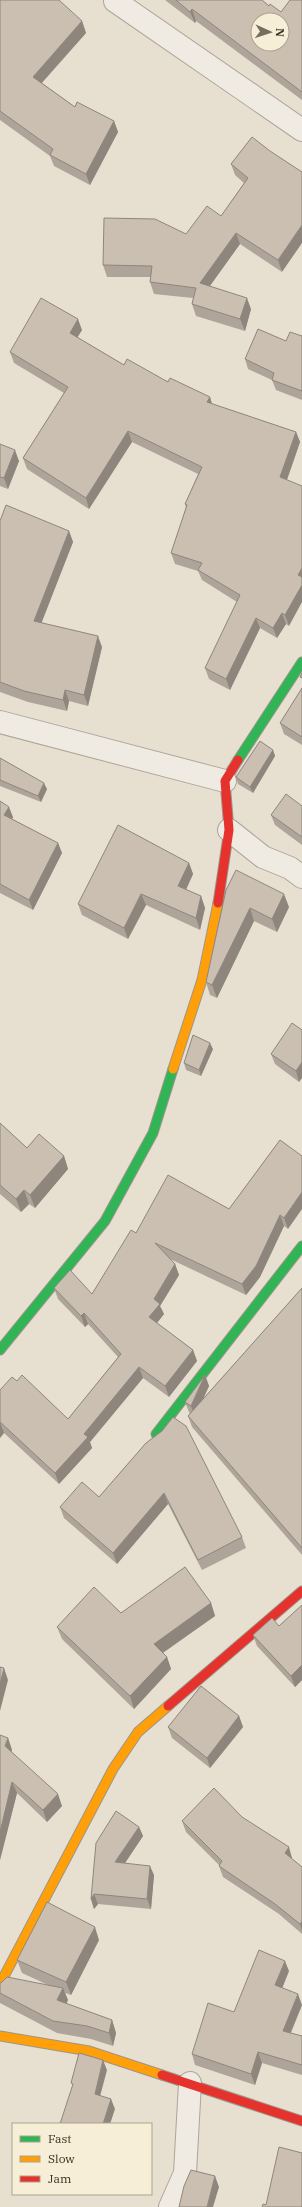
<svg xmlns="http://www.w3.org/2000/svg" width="302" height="2207" viewBox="0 0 302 2207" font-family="'IBM Plex Serif',serif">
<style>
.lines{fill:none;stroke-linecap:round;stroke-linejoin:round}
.street-casing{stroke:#ada599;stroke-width:24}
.fast-casing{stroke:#9c958a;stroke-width:11}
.slow-casing{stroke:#9c958a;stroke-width:11}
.jam-casing{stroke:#9c958a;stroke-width:11}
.street{stroke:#efebe3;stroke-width:22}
.fast{stroke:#30b455;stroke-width:9}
.slow{stroke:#ff9f0a;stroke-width:9}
.jam{stroke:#e5322d;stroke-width:9}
.wall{fill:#afa499}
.shaded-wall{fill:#8e867d}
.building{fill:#cbbfb2;stroke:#8e867d;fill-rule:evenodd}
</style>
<rect width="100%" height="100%" fill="#e7e0d1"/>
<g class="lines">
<!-- street casing -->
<g class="street-casing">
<path id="street" d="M115,1L302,130
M0,722L225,781
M229,830L263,857L290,868L302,877
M170,2207L185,2173L190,2083"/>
</g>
<!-- fast casing -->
<g class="fast-casing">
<path id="fast" d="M238,760L302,662
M0,1350L105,1221L153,1133L173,1069
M156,1434L302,1246"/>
</g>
<!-- slow casing -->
<g class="slow-casing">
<path id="slow" d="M173,1069L202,980L218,903
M0,1984L113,1769L138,1732L168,1706
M0,2036L89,2051L162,2075"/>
</g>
<!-- jam casing -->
<g class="jam-casing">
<path id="jam" d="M218,903L229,830L225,781L238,760
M168,1706L302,1591
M162,2075L302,2121"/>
</g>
<!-- street -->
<use href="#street" class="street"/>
<!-- fast -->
<use href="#fast" class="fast"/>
<!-- slow -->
<use href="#slow" class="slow"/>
<!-- jam -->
<use href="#jam" class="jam"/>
</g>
<!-- wall -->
<path class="wall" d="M0,0L82,21L86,33L42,83L75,107L114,121L118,132L90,185L54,166L50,156L0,120Z
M165,0H262L269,6L281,12L302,0V100L196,21L195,23Z
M252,137L282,272L240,244L210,286L251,309L245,331L196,316L192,304L193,298L154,294L150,282V277H107L103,265L186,234L221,216L244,183L235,175L231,164Z
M82,330L77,337L124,365L210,397L212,404L296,432L300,442L287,480L289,626L286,624L277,638L260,628L230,690L209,679L205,668L237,602L202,580L198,571L175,564L171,553L186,508L185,504L198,474L132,442L89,509L27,469L23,458L64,393L14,363L10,352Z
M302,336V400L276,390L272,380L248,369L245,359L286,341Z
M0,444L19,461L8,489L0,486Z
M0,521L69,531L73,542L41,622L102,647L88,706L69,701L67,711L28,702L0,692Z
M302,688V745L284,734L280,723Z
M273,750L275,756L253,793L238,784L236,777Z
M0,758L47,789L41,802L0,786Z
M0,801L13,817L12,819L58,843L62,853L33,910L0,893Z
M302,806V845L275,825L271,815Z
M189,863L193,874L186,890L201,896L205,908L200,930L146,905L128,939L82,915L78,904Z
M226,890L289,907L277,932L254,921L217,998L210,995L206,982Z
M302,1030L299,1082L275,1064L271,1054Z
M213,1049L201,1076L186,1070L184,1063Z
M0,1123L27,1148L64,1156L68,1169L35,1208L29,1204L21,1212L0,1194Z
M280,1140L288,1229L284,1226L260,1277L246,1295L170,1259L175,1264L179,1275L160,1306L164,1314L157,1323L193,1350L197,1361L169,1397L143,1378L90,1442L92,1448L59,1484L4,1433L0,1438V1390L17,1381L68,1419L118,1357L88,1324L85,1327L58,1299L54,1288L92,1294L136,1233L229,1209Z
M302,1288V1555L192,1427L188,1416L190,1413L189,1412L185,1402L205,1375L209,1386L203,1399Z
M146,1443L242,1537L246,1548L202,1570L168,1504L117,1564L64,1518L60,1507L99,1497Z
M211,1603L215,1616L163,1653L167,1657L171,1669L134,1709L62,1639L57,1627L121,1613Z
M302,1605V1680L295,1687L257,1646L253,1635L279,1626Z
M239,1716L243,1727L210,1768L172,1738L168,1727Z
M8,1738L12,1750L11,1752L62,1806L47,1822L17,1793L0,1860Z
M242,1817L292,1858V1859L302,1867V1934L279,1914L223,1877L219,1866V1865L186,1832L182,1821Z
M139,1827L143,1836L125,1863L154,1875L151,1909L98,1904L94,1909L91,1899Z
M99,1940L71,1995L65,1993L68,2000L66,2004L112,2020L116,2033L113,2046L91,2039L57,2033L0,2003V1983L48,1985L22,1973L17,1960Z
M289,1971L282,1988L302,2005L291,2033L302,2036V2075L262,2063L255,2085L195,2065L192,2054L234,2012Z"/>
<!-- shaded-wall -->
<path class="shaded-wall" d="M192,9L196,21L195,23L190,12Z
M82,21L86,33L37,88L33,77Z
M114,121L118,132L90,185L86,174Z
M302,225V243L282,272L278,260Z
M236,233L240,244L204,294L200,283Z
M247,298L251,309L245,331L240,319Z
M78,319L82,330L74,343L70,333Z
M210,397L213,408L207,402Z
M128,431L132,442L89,509L86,498Z
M296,432L300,442L284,488L280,477Z
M15,450L19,461L8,489L4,478Z
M69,531L73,542L38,632L34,621Z
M302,568V602L289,626L285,615L298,575Z
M282,613L286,624L277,638L273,628Z
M256,618L260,628L230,690L226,679Z
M98,636L102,647L88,706L84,695Z
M65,690L69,701L67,711L63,700Z
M273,750L275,756L253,793L250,787Z
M44,783L47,789L41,802L38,796Z
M9,807L13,817L8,826L4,815Z
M58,843L62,853L33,910L29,900Z
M189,863L193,874L182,898L178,886Z
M141,894L146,905L128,939L124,928Z
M284,894L289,907L277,932L272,919Z
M201,896L205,908L200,930L196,918Z
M250,908L254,921L217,998L212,985Z
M210,1043L213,1049L201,1076L199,1070Z
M302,1062V1078L299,1082L296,1071Z
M64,1156L68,1169L35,1208L30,1195Z
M24,1190L29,1204L21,1212L16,1199Z
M302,1192V1209L288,1229L284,1218Z
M280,1215L284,1226L260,1277L246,1295L242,1284Z
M175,1264L179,1275L160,1306L164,1314L153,1328L149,1317L154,1299Z
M84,1313L88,1324L85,1327L81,1316Z
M193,1350L197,1361L169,1397L165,1386Z
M139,1367L143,1378L90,1442L92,1448L59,1484L55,1473L84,1434Z
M205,1375L209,1386L195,1417L191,1406Z
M0,1422L4,1433L0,1438Z
M164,1493L168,1504L117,1564L113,1553Z
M211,1603L215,1616L158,1656L154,1644Z
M167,1657L171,1669L134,1709L130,1696Z
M302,1665V1680L295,1687L291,1676Z
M4,1668L8,1680L0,1711V1684Z
M239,1716L243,1727L210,1768L207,1758Z
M8,1738L12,1750L9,1758L5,1746Z
M12,1782L17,1793L0,1860V1832Z
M58,1794L62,1806L47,1822L43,1810Z
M139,1827L143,1836L119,1872L115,1862Z
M289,1847L292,1858L289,1864L285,1853Z
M150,1866L154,1875L151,1909L147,1899Z
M94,1894L98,1904L94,1909L91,1899Z
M302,1921V1931L300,1924Z
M95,1927L99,1940L71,1995L66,1982Z
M285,1961L289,1971L279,1996L275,1985Z
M63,1988L68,2000L62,2013L57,2000Z
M298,1994L302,2005L287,2041L283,2031Z
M112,2020L116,2033L113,2046L109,2033Z
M258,2052L262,2063L255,2085L251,2074Z
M103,2060L107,2070L98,2104L95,2094Z
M111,2099L115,2109L110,2124H103Z
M215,2176L219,2187L213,2207H207Z"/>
<!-- building -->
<path class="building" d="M0,0H59L82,21L33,77L75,107L77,102L114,121L86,174L50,155L53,149L0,111Z
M176,0H262L269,6L270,4L281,12L290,0H302V92L192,9L190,12ZM258,20H282V44H258Z
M252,137L270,151L302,172V225L278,260L236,233L200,283L247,298L240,319L192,304L196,288L150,282L152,266L103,265L104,218L155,219L186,234L207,206L221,216L248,178L231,164Z
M41,298L78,319L70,333L124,365L127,359L168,382L170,378L210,397L207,402L296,432L280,477L302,486V568L298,575L302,577V585L285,615L282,613L273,628L256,618L226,679L205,668L240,595L198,570L202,563L171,553L187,505L185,504L202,467L128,431L86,498L23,458L68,387L10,352Z
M258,329L286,341L290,332L302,336V391L272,380L274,373L245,359Z
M0,444L15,450L4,478L0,477Z
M6,505L69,531L34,621L98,636L84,695L65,690L63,700L24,691L0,682V521Z
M302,673V678L300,677Z
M302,688V737L280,723Z
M260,741L273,750L250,787L236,777Z
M0,758L44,783L38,796L0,780Z
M286,794L302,806V837L271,815Z
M0,801L9,807L4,815L58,843L29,900L0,884Z
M118,825L189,863L178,886L201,896L196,918L141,894L124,928L78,904Z
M236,870L284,894L272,919L250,908L212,985L206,982L226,890Z
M292,1023L302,1030V1062L296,1071L271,1054Z
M193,1035L210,1043L199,1070L184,1063Z
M0,1123L27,1148L39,1134L64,1156L30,1195L24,1190L16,1199L0,1185Z
M280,1140L302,1156V1192L284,1218L280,1215L256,1266L242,1284L155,1243L175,1264L154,1299L160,1304L149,1317L193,1350L165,1386L139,1367L84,1434L88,1437L55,1473L0,1422V1423V1390L12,1377L17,1381L22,1375L68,1419L121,1354L84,1313L81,1316L54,1288L70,1270L92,1294L131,1230L136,1233L168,1175L229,1209Z
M302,1288V1548L188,1416Z
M205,1375L191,1406L185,1402Z
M173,1417L186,1426L242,1537L198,1560L164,1493L113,1553L60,1507L82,1482L99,1497L146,1443L162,1431Z
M185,1567L211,1603L154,1644L167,1657L130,1696L57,1627L94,1587L121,1613Z
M302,1605V1665L291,1676L253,1635L272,1618L279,1626Z
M0,1667L4,1668L0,1684Z
M201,1686L239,1716L207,1758L168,1727Z
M0,1735L8,1738L5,1746L58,1794L43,1810L12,1782L0,1832Z
M214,1788L242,1817L289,1847L285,1853L302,1867V1921L300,1924L275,1904L219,1866L222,1861L182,1821Z
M116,1811L139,1827L115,1862L150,1866L147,1899L94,1894L91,1899L96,1843Z
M47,1902L95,1927L66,1982L17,1960Z
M259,1950L285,1961L275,1985L298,1994L283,2031L302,2036V2065L258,2052L251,2074L192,2054L208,2003L234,2012Z
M7,1977L63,1988L57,2000L112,2020L109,2033L87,2026L53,2021L0,1993V1983L2,1982Z
M79,2053L103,2060L95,2094L111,2099L103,2124H60L73,2084L71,2083Z
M279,2147L302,2153V2207H262L263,2204L266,2205Z
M191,2170L215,2176L207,2207H179L184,2186Z"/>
<!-- legend -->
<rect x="12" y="2123" width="140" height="72" fill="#f7eed8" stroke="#ada18e"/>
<rect x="20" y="2136" width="20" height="6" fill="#30b455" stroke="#ada18e"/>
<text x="48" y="2143" font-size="12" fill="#3d2e20">Fast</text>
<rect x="20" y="2156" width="20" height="6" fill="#ff9f0a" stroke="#ada18e"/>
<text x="48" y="2163" font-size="12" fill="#3d2e20">Slow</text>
<rect x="20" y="2176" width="20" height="6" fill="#e5322d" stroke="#ada18e"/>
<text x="48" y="2183" font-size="12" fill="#3d2e20">Jam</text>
<!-- north arrow -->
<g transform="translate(270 32) rotate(93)"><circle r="19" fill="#f7eed8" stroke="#ada18e"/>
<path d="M0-3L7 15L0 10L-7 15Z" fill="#786c5e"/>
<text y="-6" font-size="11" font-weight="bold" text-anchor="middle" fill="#3d2e20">N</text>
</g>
</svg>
